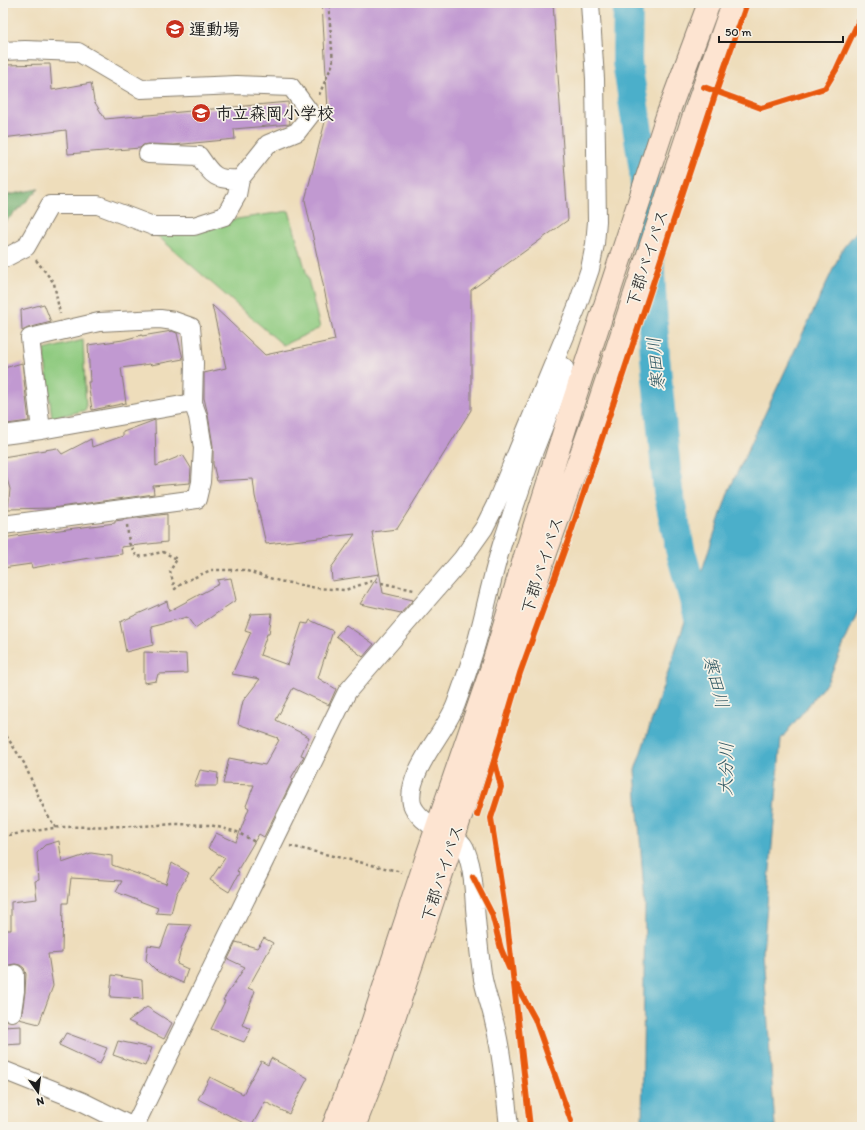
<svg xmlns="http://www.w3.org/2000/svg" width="865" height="1130" viewBox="0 0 865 1130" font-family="Itim,'Klee One',sans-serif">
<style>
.green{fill:#8eca7f;stroke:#55734e}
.forest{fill:#72ae6e;stroke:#476545}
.water{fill:#4bafca;stroke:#346673}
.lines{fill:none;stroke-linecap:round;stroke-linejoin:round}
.river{stroke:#4bafca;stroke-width:30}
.building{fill:#c199d1}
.street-casing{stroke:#857c6c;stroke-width:20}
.secondary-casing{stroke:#857c6c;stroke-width:24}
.path{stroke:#857c6c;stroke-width:2.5;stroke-dasharray:3 3;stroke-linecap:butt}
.street{stroke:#fff;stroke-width:18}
.secondary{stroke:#fde4d1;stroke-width:22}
.cycleway-casing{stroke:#f7f3e8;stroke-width:8}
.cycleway{stroke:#e8590c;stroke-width:6}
.labels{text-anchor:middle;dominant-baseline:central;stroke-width:3.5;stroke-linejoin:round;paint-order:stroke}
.poi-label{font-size:17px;font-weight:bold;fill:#1c1c1c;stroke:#f7f3e8;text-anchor:start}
.street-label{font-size:17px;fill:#1c1c1c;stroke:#f7f3e8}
.water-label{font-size:18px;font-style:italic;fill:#2f5762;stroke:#f7f3e8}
</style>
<rect width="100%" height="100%" fill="#f7f3e8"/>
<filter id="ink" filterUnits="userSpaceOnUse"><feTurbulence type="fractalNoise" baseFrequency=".025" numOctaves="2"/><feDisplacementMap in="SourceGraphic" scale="8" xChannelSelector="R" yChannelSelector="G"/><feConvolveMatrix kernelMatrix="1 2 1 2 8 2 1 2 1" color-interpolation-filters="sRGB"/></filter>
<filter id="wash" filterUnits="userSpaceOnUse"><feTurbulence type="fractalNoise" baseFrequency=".012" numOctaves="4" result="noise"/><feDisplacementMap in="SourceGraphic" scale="16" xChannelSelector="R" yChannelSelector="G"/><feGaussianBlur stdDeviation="0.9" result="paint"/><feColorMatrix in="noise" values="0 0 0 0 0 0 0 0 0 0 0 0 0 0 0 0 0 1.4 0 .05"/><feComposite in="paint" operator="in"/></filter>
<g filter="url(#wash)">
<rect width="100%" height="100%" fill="#edb"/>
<!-- green -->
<path class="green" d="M289,211L308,279L320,328L283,345L153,232Z
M83,340L86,410L52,418L44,350Z"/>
<!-- forest -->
<path class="forest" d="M39,189L3,224V196Z"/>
<!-- water -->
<path class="water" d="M862,225V602L828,681L781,739L763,952L775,1127H642L645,907L635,770L729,490L843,248Z"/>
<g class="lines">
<!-- river -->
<path class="river" d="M628,3L627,62L644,170L655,357L668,491L680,549L704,636"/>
</g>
<g id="blocks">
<!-- building -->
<path class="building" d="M322,3H553L568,220L471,290V410L397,529L372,532L383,593L413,600L401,613L360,604L379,574L332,581L331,568L355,534L266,544L255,496L253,479L217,481L213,464V446L208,415L204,398V373L226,368L212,305L265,355L335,340L305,200L328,110Z
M50,64L52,90L91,83L94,101L105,119L288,102L290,124L234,129L235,139L174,145L148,144L143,145L140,148L68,154L66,130L3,138V65Z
M44,304L51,322L28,328L22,331L21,310Z
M172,331L177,333L183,359L151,365L150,364L121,368L126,403L92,410L88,382H90L88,345L123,340L142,335V336Z
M22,363L29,421L7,424L5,382H3L4,368Z
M155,420L156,466L183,455L191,468L190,483L153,486L154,494L52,508L8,509L10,489L3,466V457L57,448L62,454L91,439L92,447L123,436V432Z
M167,514V542L121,547L122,554L89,558L32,568L31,564L3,568V538L28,534L115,523V521Z
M231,578L236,600L195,628L187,617L151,626L153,645L126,652L120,622L167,601L169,611L219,584L217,580Z
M272,613L269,634H267L260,655L288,665L302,623L308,624L310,620L333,631L318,678L336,689L329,705L293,688L276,720L309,737L301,755L304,756L291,778L293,779L264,837L259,834L237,871L239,873L229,892L210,880L225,858L208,848L216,833L236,842L249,808L246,806L254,785L223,784L229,758L265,765L279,740L277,739L278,738L238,724L243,701L260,679L232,674L251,632L245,630L251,614Z
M346,625L374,644L363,657L336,636Z
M144,652L186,654L187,673L158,674L156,681L144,683Z
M200,770L218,773L217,786H194Z
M59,841L62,863L91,853L112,856V865L166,884L172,863L189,873L176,894L171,914L156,913L158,908L116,892L122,881L71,878L68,903H63L62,953L48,954L53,986L39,1024L19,1019L22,1013L25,992L26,974L24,968L20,965L15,964L9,965L6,969L4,981H3V930H11V902L37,899L35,881L39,880L37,853L45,845Z
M169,924L191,925L182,946L177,964L188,969L183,983L158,972L146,960L148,945L161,947Z
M264,938L273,943L248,988L255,991L242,1025L251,1029L244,1042L211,1029L225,1001L223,1000L245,967L228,959L236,942L257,948Z
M112,975L142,980L143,999L110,997Z
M147,1007L172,1023L164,1039L128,1021Z
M21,1026V1044L3,1045V1027Z
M66,1033L107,1048L100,1064L59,1045Z
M118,1041L152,1048L145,1066L113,1055Z
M271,1058L308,1078L289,1114L265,1102L251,1127L198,1099L210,1077L243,1094L261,1061L268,1065Z"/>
</g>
</g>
<g filter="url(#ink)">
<use href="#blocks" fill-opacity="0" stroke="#857c6c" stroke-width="1"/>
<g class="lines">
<!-- street casing -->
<g class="street-casing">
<path id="street" d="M3,51L25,50L78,52L141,89L237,85L291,87L311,114L297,132L268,144L240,179L237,195L225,216L194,226H153L98,205H50L26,247L3,259
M148,154L199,156C212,175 215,181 240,179
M3,435L41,430L193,403
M3,525L197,499L201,482L203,448L198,417L193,403L194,363L191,327L174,321L160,319L99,322L30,338L41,430
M15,974V991
M3,992L15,991L12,1012
M3,1070L81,1101L133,1127
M134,1127L347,692L462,559L484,528L495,506L577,307L590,269L595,244L597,221L595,79L590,3
M509,1127C505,1092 503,1056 494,1021C491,1005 484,990 482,973C479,952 477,930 475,908C474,889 473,869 466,851C462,838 449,836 438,830C429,825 415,814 412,804C405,773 446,732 456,704C464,682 472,660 478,637C487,604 493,571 504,538C513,511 522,483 532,456C543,427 556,398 564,367"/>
</g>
<!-- secondary casing -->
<g class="secondary-casing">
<path id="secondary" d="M333,1127L363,1051L428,853L491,670L526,553L573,403L667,116L709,3
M354,1127L379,1063L454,837L544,558L596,412L693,118L733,3"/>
</g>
<!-- path -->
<path class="path" d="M319,95L333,63L329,11L331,3
M36,260L54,283L60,314
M127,525L129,543L137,557L163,552L177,559L170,571L175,589L184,582L211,570H244L279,581L317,588L345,590L372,581L414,590
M3,731L24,763L46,813L56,828
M3,836L60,827L141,826L175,824L210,825L237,832L255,842
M290,846L402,872"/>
<!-- street -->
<use href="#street" class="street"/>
<!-- secondary -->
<use href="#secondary" class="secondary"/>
<!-- cycleway casing -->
<g class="cycleway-casing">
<path id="cycleway" d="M704,87L761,108L825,88L836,70L862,14
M495,762L501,787L491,818L507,922L530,1127
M477,815L494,761L520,673L571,532L716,92L747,3
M473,877L492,914L501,949L509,968
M517,986L535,1019L571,1121"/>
</g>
<!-- cycleway -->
<use href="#cycleway" class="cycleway"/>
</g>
</g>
<!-- icons -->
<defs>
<g id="school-disc" transform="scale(1)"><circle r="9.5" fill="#c8321e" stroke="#f7f3e8"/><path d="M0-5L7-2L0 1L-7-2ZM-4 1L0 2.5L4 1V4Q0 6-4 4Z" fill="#fff"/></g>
</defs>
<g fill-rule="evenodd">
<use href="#school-disc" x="175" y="29"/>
<use href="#school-disc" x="201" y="113"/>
</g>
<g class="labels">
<!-- poi labels -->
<g class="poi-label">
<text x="189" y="29">運動場</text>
<text x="215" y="113">市立森岡小学校</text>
</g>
<!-- street labels -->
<g class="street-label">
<text transform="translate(647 258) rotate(-72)">下郡バイパス</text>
<text transform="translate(542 565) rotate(-72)">下郡バイパス</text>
<text transform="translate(442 873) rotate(-72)">下郡バイパス</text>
</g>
<!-- water labels -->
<g class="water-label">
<text transform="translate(656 364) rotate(-95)">寒田川</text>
<text transform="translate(716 682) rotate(75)">寒田川</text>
<text transform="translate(726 769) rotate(-89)">大分川</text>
</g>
</g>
<!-- margin -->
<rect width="865" height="1130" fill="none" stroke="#f7f3e8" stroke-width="16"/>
<!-- north arrow -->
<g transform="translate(38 1092) rotate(166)" stroke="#f7f3e8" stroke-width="3" paint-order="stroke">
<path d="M0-3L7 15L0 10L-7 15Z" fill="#1c1c1c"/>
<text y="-6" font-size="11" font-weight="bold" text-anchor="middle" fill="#1c1c1c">N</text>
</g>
<!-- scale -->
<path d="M719 36v6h124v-6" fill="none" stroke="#1c1c1c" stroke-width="2"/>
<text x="725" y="36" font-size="12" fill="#1c1c1c" stroke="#f7f3e8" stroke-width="3" paint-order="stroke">50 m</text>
</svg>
